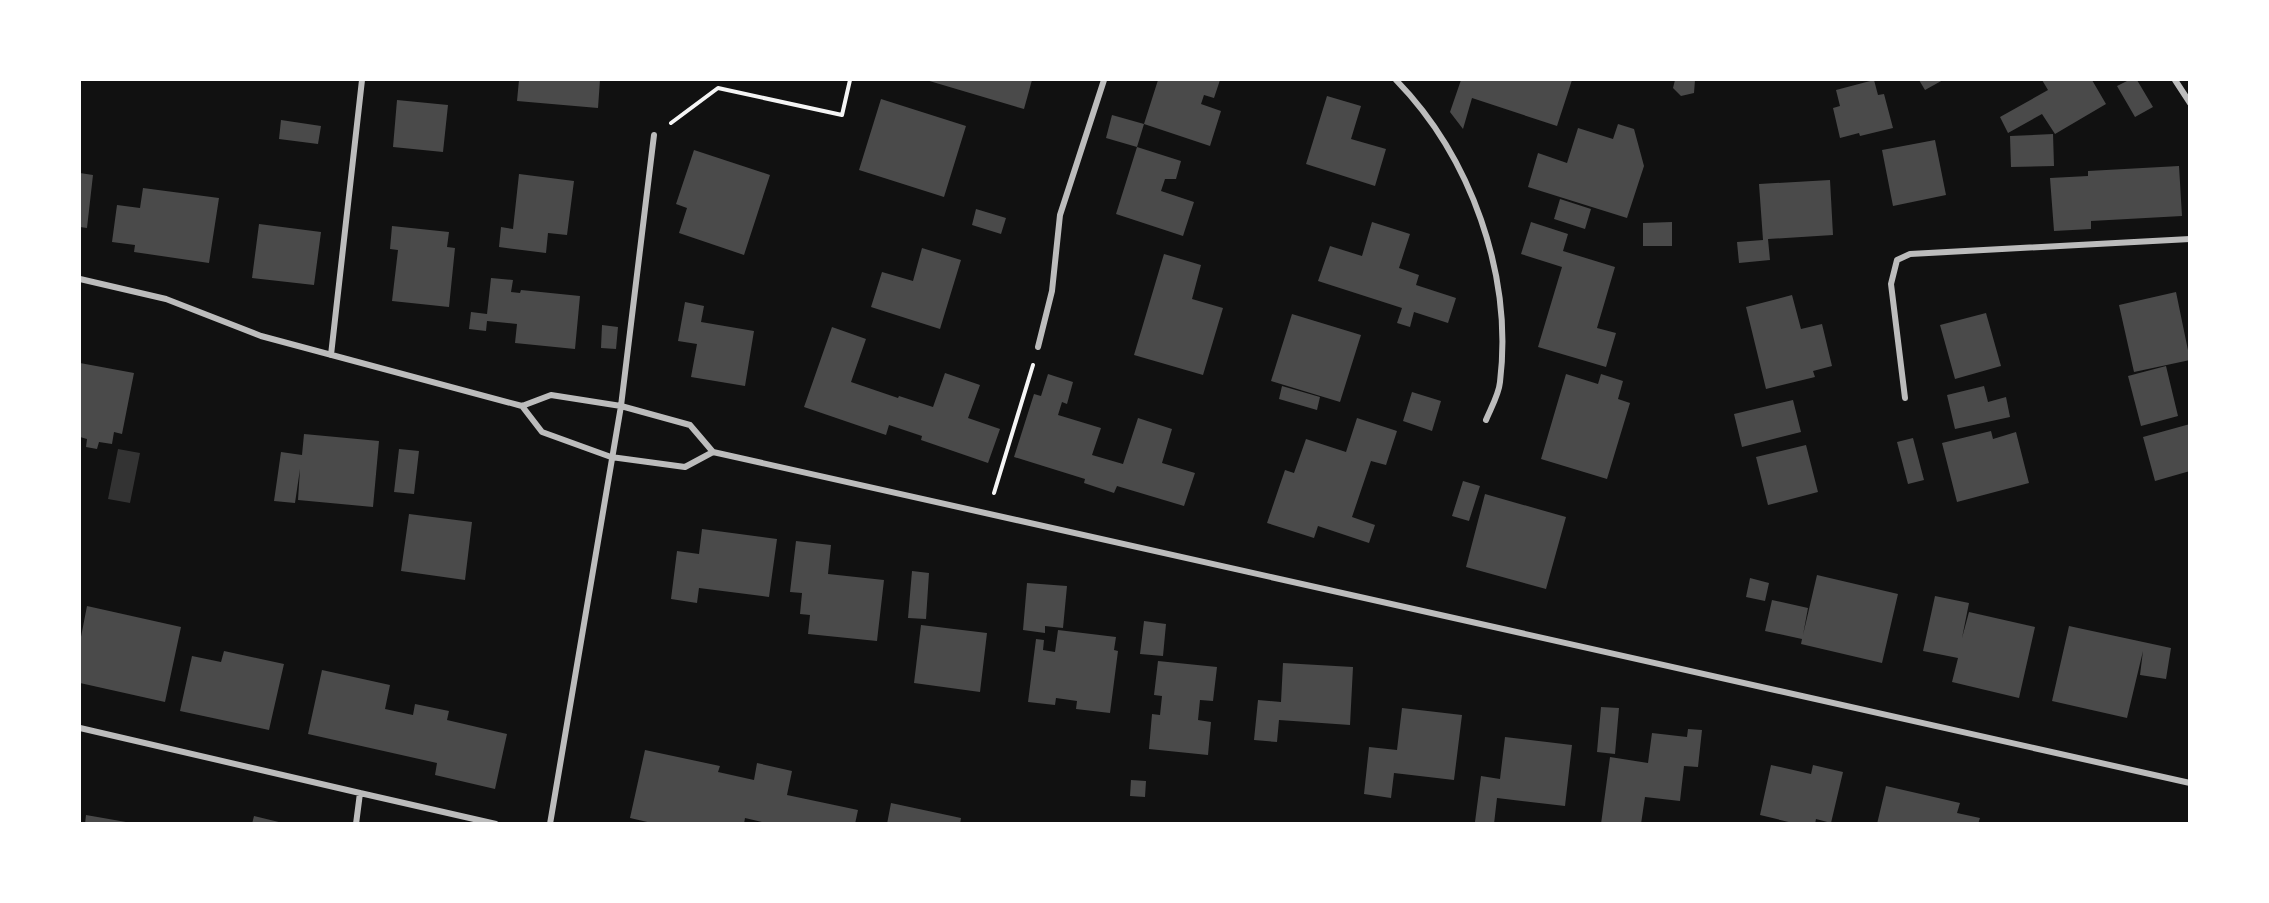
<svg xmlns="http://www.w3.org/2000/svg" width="2269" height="903" viewBox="0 0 2269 903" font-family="'Playfair Display',serif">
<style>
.water{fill:#333}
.building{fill:#4a4a4a}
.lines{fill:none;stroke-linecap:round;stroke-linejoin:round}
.path{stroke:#f5f5f5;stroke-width:4}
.minor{stroke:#bcbcbc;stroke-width:6}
</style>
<rect width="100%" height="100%" fill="#111"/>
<!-- water -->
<path class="water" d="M118,449L140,453L130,503L108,499Z"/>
<!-- building -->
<path class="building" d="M519,80H600L598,108L517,101Z
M926,80H1032L1024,109Z
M1158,80H1220L1214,98L1204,95L1201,104L1221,111L1210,146L1144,124Z
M1461,80H1572L1557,126L1472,98L1463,129L1450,112Z
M1675,80H1695L1694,93L1681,96L1673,88Z
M1874,80L1878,95L1884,94L1893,128L1860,136L1859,133L1840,138L1833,108L1840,106L1836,90Z
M1919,80H1943L1925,90Z
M2042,80H2092L2106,104L2055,134L2042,114L2008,133L2000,117L2048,90Z
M2129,80H2137L2153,107L2135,117L2117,86Z
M1327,96L1361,106L1351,139L1386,149L1375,186L1306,164Z
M881,99L966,126L944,197L859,170Z
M397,100L448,105L443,152L393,147Z
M1112,115L1144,124L1137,147L1181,161L1176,179H1165L1161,191L1194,202L1183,236L1116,214L1137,147L1106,138Z
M281,120L321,126L318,144L279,139Z
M1618,124L1634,129L1644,166L1627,218L1528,187L1538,153L1567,163L1578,128L1613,139Z
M2053,134L2054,166L2011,167L2010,136Z
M1935,140L1946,195L1893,206L1882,150Z
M694,150L770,175L744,255L679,233L687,208L676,204Z
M2179,166L2182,216L2091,221V229L2054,231L2050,178L2088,176V171Z
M80,173L93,175L87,228L80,227Z
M519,174L574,181L567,235L548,233L546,253L499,247L501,227L513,229Z
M1830,180L1833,235L1768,239L1770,260L1739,263L1737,242L1763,240L1759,184Z
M143,188L219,198L209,263L134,252L135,245L112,242L117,205L140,208Z
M1560,199L1591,209L1585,229L1554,219Z
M976,209L1006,218L1001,234L972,225Z
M1372,222L1410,234L1399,268L1419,275L1416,285L1456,298L1448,323L1414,312L1410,327L1397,323L1402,308L1318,281L1330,246L1362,256Z
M1531,222L1568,234L1563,251L1615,267L1597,328L1616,333L1606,367L1538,347L1562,267L1521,254Z
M1672,222V246H1643V223Z
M259,224L321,232L314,285L252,278Z
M392,226L449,232L447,247L455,248L449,307L392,301L398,250L390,249Z
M922,248L961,260L940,329L871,307L882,272L913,281Z
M1164,254L1201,265L1192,299L1223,308L1203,375L1134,355Z
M491,278L513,280L511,292L520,293L521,290L580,296L575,349L515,343L517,324L487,321L486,331L469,329L471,312L487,314Z
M2176,292L2190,360L2134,372L2119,305Z
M1792,295L1801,329L1822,324L1832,366L1813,371L1815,377L1766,389L1746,307Z
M685,302L704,306L701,322L754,331L745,386L691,377L697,344L678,341Z
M1986,313L2001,366L1955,379L1940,325Z
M1292,314L1361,335L1340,402L1271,381Z
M602,325L618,327L616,349L601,348Z
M832,327L866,339L851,382L898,398L899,396L933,407L945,373L980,385L968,418L1000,429L988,463L921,440L922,436L889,425L886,435L804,407Z
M80,363L134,373L122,434L114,432L112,444L99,442L97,449L86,447L87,439L80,437Z
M2166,366L2178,416L2141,426L2128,376Z
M1048,374L1073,382L1067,404L1062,402L1058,415L1101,428L1092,455L1123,464L1138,418L1172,429L1162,463L1195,473L1184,506L1117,486L1114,493L1084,483L1085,479L1014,457L1034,394L1041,396Z
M1566,374L1598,384L1601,374L1623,381L1618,399L1630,403L1607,479L1541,459Z
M1282,386L1320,397L1317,410L1279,399Z
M1984,386L1988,402L2006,397L2010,417L1955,429L1947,395Z
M1412,392L1441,401L1432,431L1403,421Z
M1793,400L1801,432L1742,447L1734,414Z
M1357,418L1397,431L1386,465L1371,461L1352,517L1375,525L1369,543L1318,526L1314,538L1267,523L1285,470L1294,473L1306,439L1346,452Z
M2190,424V471L2155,481L2143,437Z
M1991,431L1993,439L2016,432L2029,483L1957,502L1942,443Z
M304,434L379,441L373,507L298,500L300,469L295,503L274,501L281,452L302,455Z
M1913,438L1924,480L1908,484L1897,442Z
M1806,445L1818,492L1768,505L1756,457Z
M399,449L419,451L414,494L394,492Z
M1463,481L1480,486L1469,521L1452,516Z
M1485,494L1566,517L1546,589L1466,567Z
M409,514L472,522L465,580L401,571Z
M702,529L777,539L769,597L699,588L697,603L671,599L677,551L699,554Z
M796,541L831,545L828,574L884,580L877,641L808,634L810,615L800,614L802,593L790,592Z
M912,571L929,573L926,619L908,618Z
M1817,575L1898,594L1882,663L1801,644L1802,639L1765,631L1772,600L1808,608L1803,635Z
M1750,578L1769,583L1765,601L1746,597Z
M1027,583L1067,586L1063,628L1045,626V633L1023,630Z
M1935,596L1969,603L1962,638L1969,612L2035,627L2019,698L1952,682L1958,658L1923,651Z
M87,606L181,627L165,702L80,683V642Z
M1144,621L1166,624L1163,656L1140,654Z
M921,625L987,633L980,692L914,683Z
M2069,626L2171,648L2166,679L2140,675L2143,651L2127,718L2052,701Z
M1058,630L1116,637L1114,650L1118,651L1110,713L1076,709L1077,701L1056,698L1055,705L1028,702L1036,639L1044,640L1043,650L1055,652Z
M224,651L284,664L269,730L180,711L192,656L221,662Z
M1158,661L1217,667L1213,701L1200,700L1198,720L1211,722L1208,755L1149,749L1152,714L1160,715L1162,696L1154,695Z
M1283,663L1353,667L1350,725L1279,720L1277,742L1254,740L1258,700L1281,702Z
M322,670L390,685L385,709L413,715L415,704L449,711L447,720L507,734L495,789L435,775L437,763L308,734Z
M1601,707L1619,708L1615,754L1597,752Z
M1402,708L1462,715L1454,780L1394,773L1391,798L1364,794L1369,747L1397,750Z
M1688,729L1702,730L1698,767L1684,766L1680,801L1645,797L1641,824H1601L1610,757L1648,763L1652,733L1687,737Z
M1505,737L1572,745L1565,806L1497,798L1494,824L1475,822L1481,776L1500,779Z
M645,750L720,766L718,772L754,780L757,763L792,771L787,795L858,810L855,824H771L745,818L744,824H656L630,818Z
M1771,765L1811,774L1813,765L1843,772L1831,823L1816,819L1815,824H1797L1760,815Z
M1131,780L1146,781L1145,797L1130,796Z
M1886,786L1960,803L1957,813L1980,818L1978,824H1877Z
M891,803L961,818L960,824H887Z
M86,815L126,822V824H85Z
M254,816L283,823V824H252Z"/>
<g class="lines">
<!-- path -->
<path class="path" d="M671,123L718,88L842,115L850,80
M994,493L1033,365"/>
<!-- minor -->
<path class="minor" d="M1396,80C1471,157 1513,275 1500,382C1499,394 1491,408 1486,420
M2175,80L2190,103
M80,279L166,299L261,336L522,406L551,395L621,406L690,425L713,452L685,467L611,457L542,432L522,406
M1038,347L1052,291L1060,215L1104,80
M331,355L362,80
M1905,398L1891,284L1897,260L1910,254L2190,239
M713,452L2190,783
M80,728L360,793L356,824
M360,793L496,824
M550,824L621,406L654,135"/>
</g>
<!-- border -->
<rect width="2269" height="903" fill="none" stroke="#ffffff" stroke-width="162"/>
</svg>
